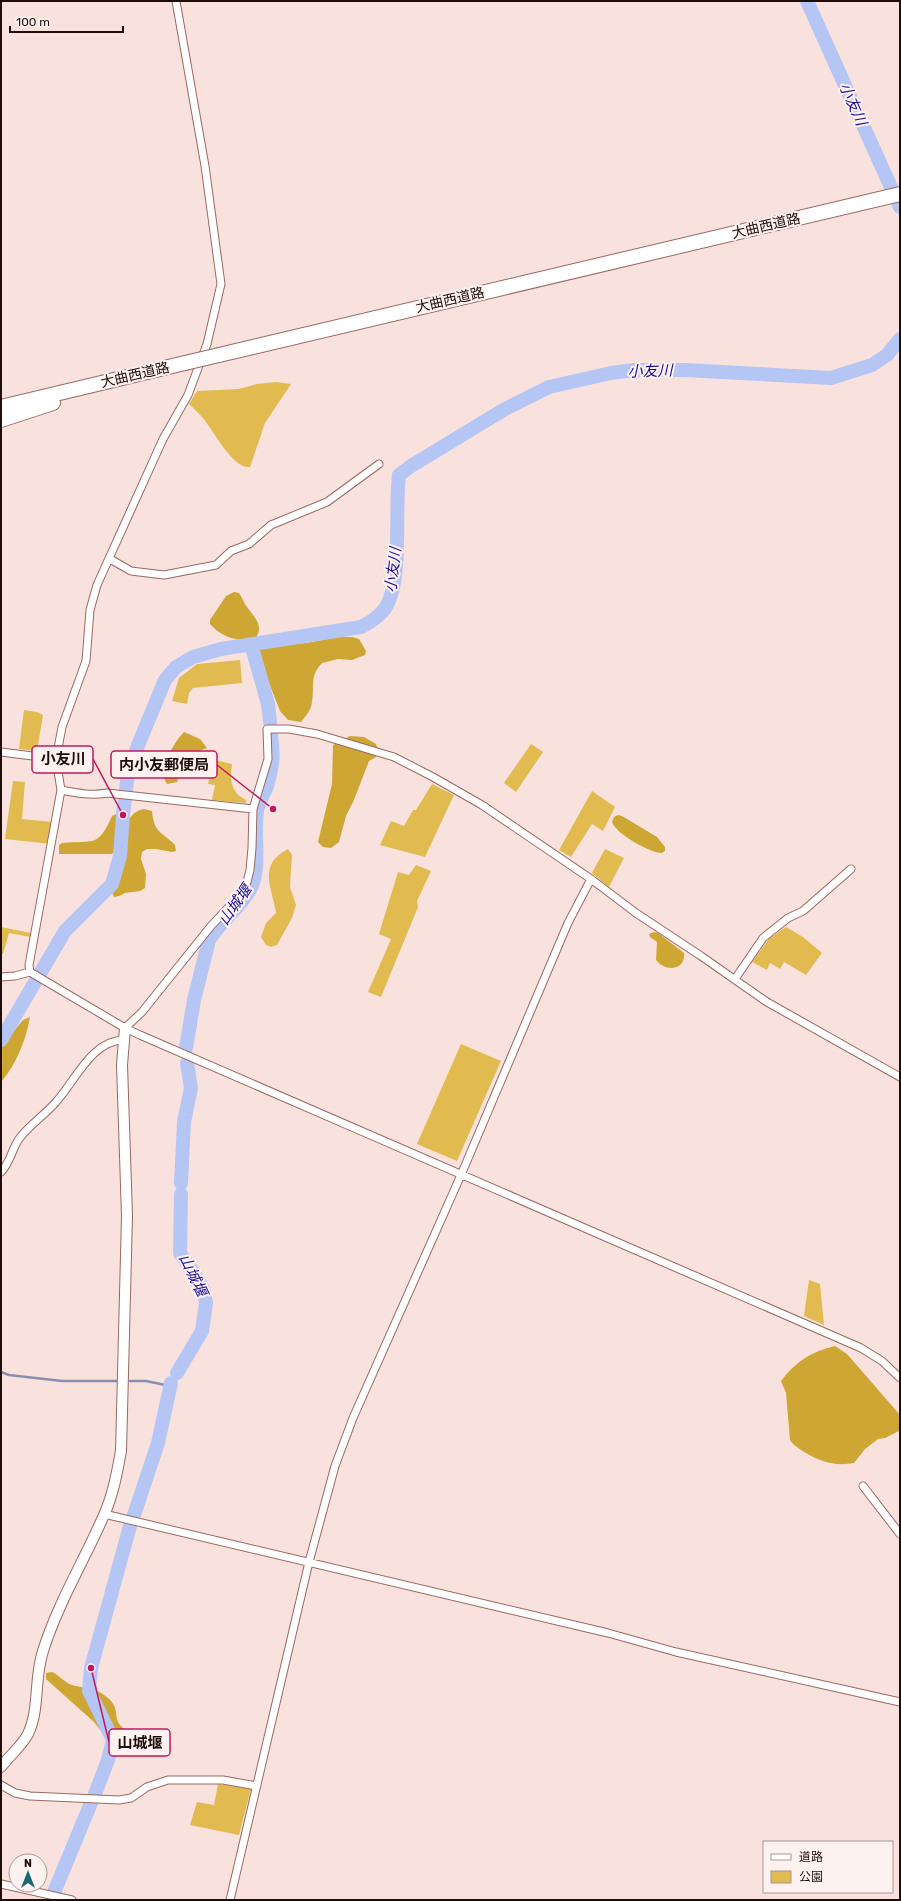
<svg xmlns="http://www.w3.org/2000/svg" width="901" height="1901" viewBox="0 0 901 1901" font-family="Rubik,'Noto Sans JP',sans-serif">
<style>
.green{fill:#e2bb50}
.forest{fill:#cea633}
.lines{fill:none;stroke-linecap:round;stroke-linejoin:round}
.stream{stroke:#888eae;stroke-width:2.5}
.river{stroke:#b5c6f4;stroke-width:14}
.street-casing{stroke:#996860;stroke-width:9}
.secondary-casing{stroke:#996860;stroke-width:12}
.highway-casing{stroke:#996860;stroke-width:16}
.street{stroke:#fff;stroke-width:7}
.secondary{stroke:#fff;stroke-width:10}
.highway{stroke:#fff;stroke-width:14}
.highway-bridge-casing{stroke:#996860;stroke-width:16;stroke-linecap:butt}
.highway-bridge{stroke:#fff;stroke-width:14}
.labels{text-anchor:middle;dominant-baseline:central;stroke-width:4;stroke-linejoin:round;paint-order:stroke}
.street-label{font-size:14px;fill:#200d0a;stroke:#fef2f0}
.water-label{font-size:15px;font-style:italic;fill:#160d95;stroke:#fef2f0}
.leader{fill:none;stroke:#c2185b;stroke-width:1.5}
.callout-dot{fill:#c2185b;stroke:#fef2f0;stroke-width:1.5}
.callout{fill:#fef2f0;stroke:#c2185b;stroke-width:1.5}
.callout-label{font-size:15px;text-anchor:middle;font-weight:bold;fill:#200d0a}
</style>
<rect width="100%" height="100%" fill="#f9e2de"/>
<!-- green -->
<path class="green" d="M276,382L291,384L265,423L250,467C232,469 213,429 202,417C198,412 193,408 189,404L197,391L239,389L257,384Z
M240,660L242,683L193,688L189,693L187,704L172,701L179,678L197,664Z
M24,710L37,712L43,715L37,751L19,749Z
M531,744L543,752L516,792L504,783Z
M215,760L232,764C230,779 230,792 246,800V803L212,800L215,785L208,784Z
M13,781L25,782L22,819L53,822L51,844L5,839Z
M432,784L454,795L425,857L380,845L391,821L404,826L413,810H416Z
M592,791L615,807L603,831L592,824L571,857L559,850Z
M288,849L292,855L290,887L296,905L292,918L277,945L271,947L266,945L261,937L266,923L276,913C272,887 257,865 288,849Z
M605,849L624,858L609,887L592,873Z
M416,865L431,871L417,901L418,907L381,997L368,992L391,939L379,934L398,872L409,875Z
M1,927L31,933V937L9,933L3,954H1Z
M786,927L803,937L822,953L806,975L784,962L780,969L770,963L767,970L752,962L769,939Z
M461,1044L501,1061L457,1161L417,1144Z
M809,1280L820,1284L824,1325L804,1316Z
M218,1784L251,1789L239,1835L190,1825L197,1802L214,1805Z"/>
<!-- forest -->
<path class="forest" d="M234,592L239,593C241,596 243,600 245,604C252,616 265,623 256,638C239,643 221,637 210,624V620L226,596Z
M339,637H352L359,639L366,651L365,655L352,660L338,659L322,663C309,677 315,686 312,702C311,710 306,716 301,722L288,720L280,711L257,652L260,648L306,643Z
M184,732L200,739L207,748L187,755L177,782L167,784C157,771 174,742 184,732Z
M350,736L364,737L376,744L378,749L376,757L369,761L354,800L346,816L339,842L331,848L323,847L318,842L332,784L333,745Z
M144,809L152,811C154,833 161,831 175,845L176,851L172,852L156,849H147L142,852L141,859L146,874L145,888L140,891L125,893L119,896L114,897L111,890C136,873 110,815 144,809Z
M118,813C119,825 122,845 112,854H59V845L62,843C94,840 98,848 112,816Z
M618,815L622,816L657,837L665,847V851L662,853C650,853 616,834 612,822L614,817Z
M654,932L658,933L684,953C686,971 665,972 656,960L657,942L650,937L649,934Z
M30,1017C26,1040 16,1065 1,1082V1046L23,1020Z
M835,1346L847,1354L900,1415L899,1431L885,1438L878,1439L865,1449L854,1463C847,1464 839,1465 831,1463C821,1462 795,1449 790,1440L786,1393L781,1381C795,1362 812,1351 835,1346Z
M52,1672C59,1675 65,1683 72,1685C87,1689 96,1687 109,1699C120,1709 113,1718 121,1726C125,1731 134,1733 139,1737L142,1748L139,1751L128,1750L102,1732L94,1722L46,1679V1673Z"/>
<g class="lines">
<!-- stream -->
<path class="stream" d="M1,1372L9,1375L62,1381H120
M130,1381H146L170,1386"/>
<!-- river -->
<path class="river" d="M807,1L900,207
M251,644L268,704L270,722
M1,1040L65,931L112,884L120,856L123,815L128,773L139,743L165,680L176,667L193,657L221,649L361,627C369,623 377,618 383,611C404,586 394,510 399,475L411,466L505,409L549,387L611,373L635,370H685L831,378L872,365L887,355L900,339
M186,1048L194,1000L209,940C221,921 239,909 250,890C262,867 253,836 257,811C258,803 264,794 267,786C273,765 274,756 271,735
M181,1183L184,1122L191,1088L187,1063
M177,1373L202,1331L206,1303L204,1292L199,1281L180,1253L181,1194
M134,1515L158,1443L171,1383
M95,1794L108,1760L113,1740L89,1691L91,1668L130,1526
M55,1890L91,1803"/>
<!-- street casing -->
<g class="street-casing">
<path id="street" d="M176,1L205,166L221,284L207,344L188,395L163,439L97,585L90,610L86,661L62,727L56,759L61,790L29,965L30,972L125,1028L140,1035C380,1140 621,1242 861,1348L882,1361L900,1378
M110,559L131,571L164,575L216,565L231,551L249,544L271,525L327,502L379,464
M1,752L56,759
M61,790C77,793 91,796 107,793L253,809
M1,977L15,976L30,972
M735,979L763,938L788,918L803,911L851,869
M125,1028L142,1012L211,926L241,894L247,882L250,870L252,848L253,809L268,759L267,729H289L317,734L394,757L433,777L482,805L591,879L636,913L701,956L767,1002L900,1077
M1,1172C10,1163 12,1149 19,1139C29,1125 45,1115 56,1102C75,1081 92,1040 124,1040
M863,1486L900,1534
M104,1514L608,1633L676,1652L900,1702
M1,1785L15,1793L30,1796L119,1800L131,1798L147,1787L168,1780H223L257,1786
M1,1884L72,1900
M230,1900L309,1562L335,1466L353,1418L461,1175L568,923L591,879"/>
</g>
<!-- secondary casing -->
<g class="secondary-casing">
<path id="secondary" d="M1,1767C10,1755 21,1747 28,1734C40,1709 34,1677 43,1651C58,1603 84,1561 104,1515C113,1495 117,1473 121,1451L127,1216L122,1065L125,1028"/>
</g>
<!-- highway casing -->
<g class="highway-casing">
<path id="highway" d="M219,355L900,194
M1,407L185,363
M1,420L53,403"/>
</g>
<!-- street -->
<use href="#street" class="street"/>
<!-- secondary -->
<use href="#secondary" class="secondary"/>
<!-- highway -->
<use href="#highway" class="highway"/>
<!-- highway-bridge casing -->
<g class="highway-bridge-casing">
<path id="highway-bridge" d="M185,363L219,355"/>
</g>
<!-- highway-bridge -->
<use href="#highway-bridge" class="highway-bridge"/>
</g>
<g class="labels">
<!-- street labels -->
<g class="street-label">
<text transform="translate(766 226) rotate(-13)">大曲西道路</text>
<text transform="translate(450 300) rotate(-13)">大曲西道路</text>
<text transform="translate(135 375) rotate(-13)">大曲西道路</text>
</g>
<!-- water labels -->
<g class="water-label">
<text transform="translate(853 104) rotate(66)">小友川</text>
<text transform="translate(650 371) rotate(-2)">小友川</text>
<text transform="translate(393 570) rotate(-83)">小友川</text>
<text transform="translate(235 905) rotate(-55)">山城堰</text>
<text transform="translate(193 1275) rotate(64)">山城堰</text>
</g>
</g>
<!-- callouts -->
<path class="leader" d="M123 815L93 759M273 809L217 765M91 1668L109 1742"/>
<g class="callout-dot">
<circle cx="123" cy="815" r="4"/>
<circle cx="273" cy="809" r="4"/>
<circle cx="91" cy="1668" r="4"/>
</g>
<g class="callout">
<rect x="32" y="746" width="61" height="27" rx="4"/>
<rect x="111" y="751" width="106" height="27" rx="4"/>
<rect x="109" y="1729" width="61" height="27" rx="4"/>
</g>
<g class="callout-label">
<text x="63" y="764">小友川</text>
<text x="164" y="770">内小友郵便局</text>
<text x="140" y="1748">山城堰</text>
</g>
<!-- border -->
<rect width="901" height="1901" fill="none" stroke="#200d0a" stroke-width="4"/>
<!-- legend -->
<rect x="763" y="1841" width="130" height="52" fill="#fef2f0" stroke="#a59694"/>
<rect x="771" y="1854" width="20" height="6" fill="#ffffff" stroke="#a59694"/>
<text x="799" y="1861" font-size="12" fill="#200d0a">道路</text>
<rect x="771" y="1871" width="20" height="12" fill="#e2bb50" stroke="#a59694"/>
<text x="799" y="1881" font-size="12" fill="#200d0a">公園</text>
<!-- north arrow -->
<g transform="translate(28 1873)"><circle r="19" fill="#fef2f0" stroke="#a59694"/>
<path d="M0-3L7 15L0 10L-7 15Z" fill="#1d6772"/>
<text y="-6" font-size="11" font-weight="bold" text-anchor="middle" fill="#200d0a">N</text>
</g>
<!-- scale -->
<path d="M10 26v6h113v-6" fill="none" stroke="#200d0a" stroke-width="2"/>
<text x="16" y="26" font-size="12" fill="#200d0a" stroke="#fef2f0" stroke-width="3" paint-order="stroke">100 m</text>
</svg>
